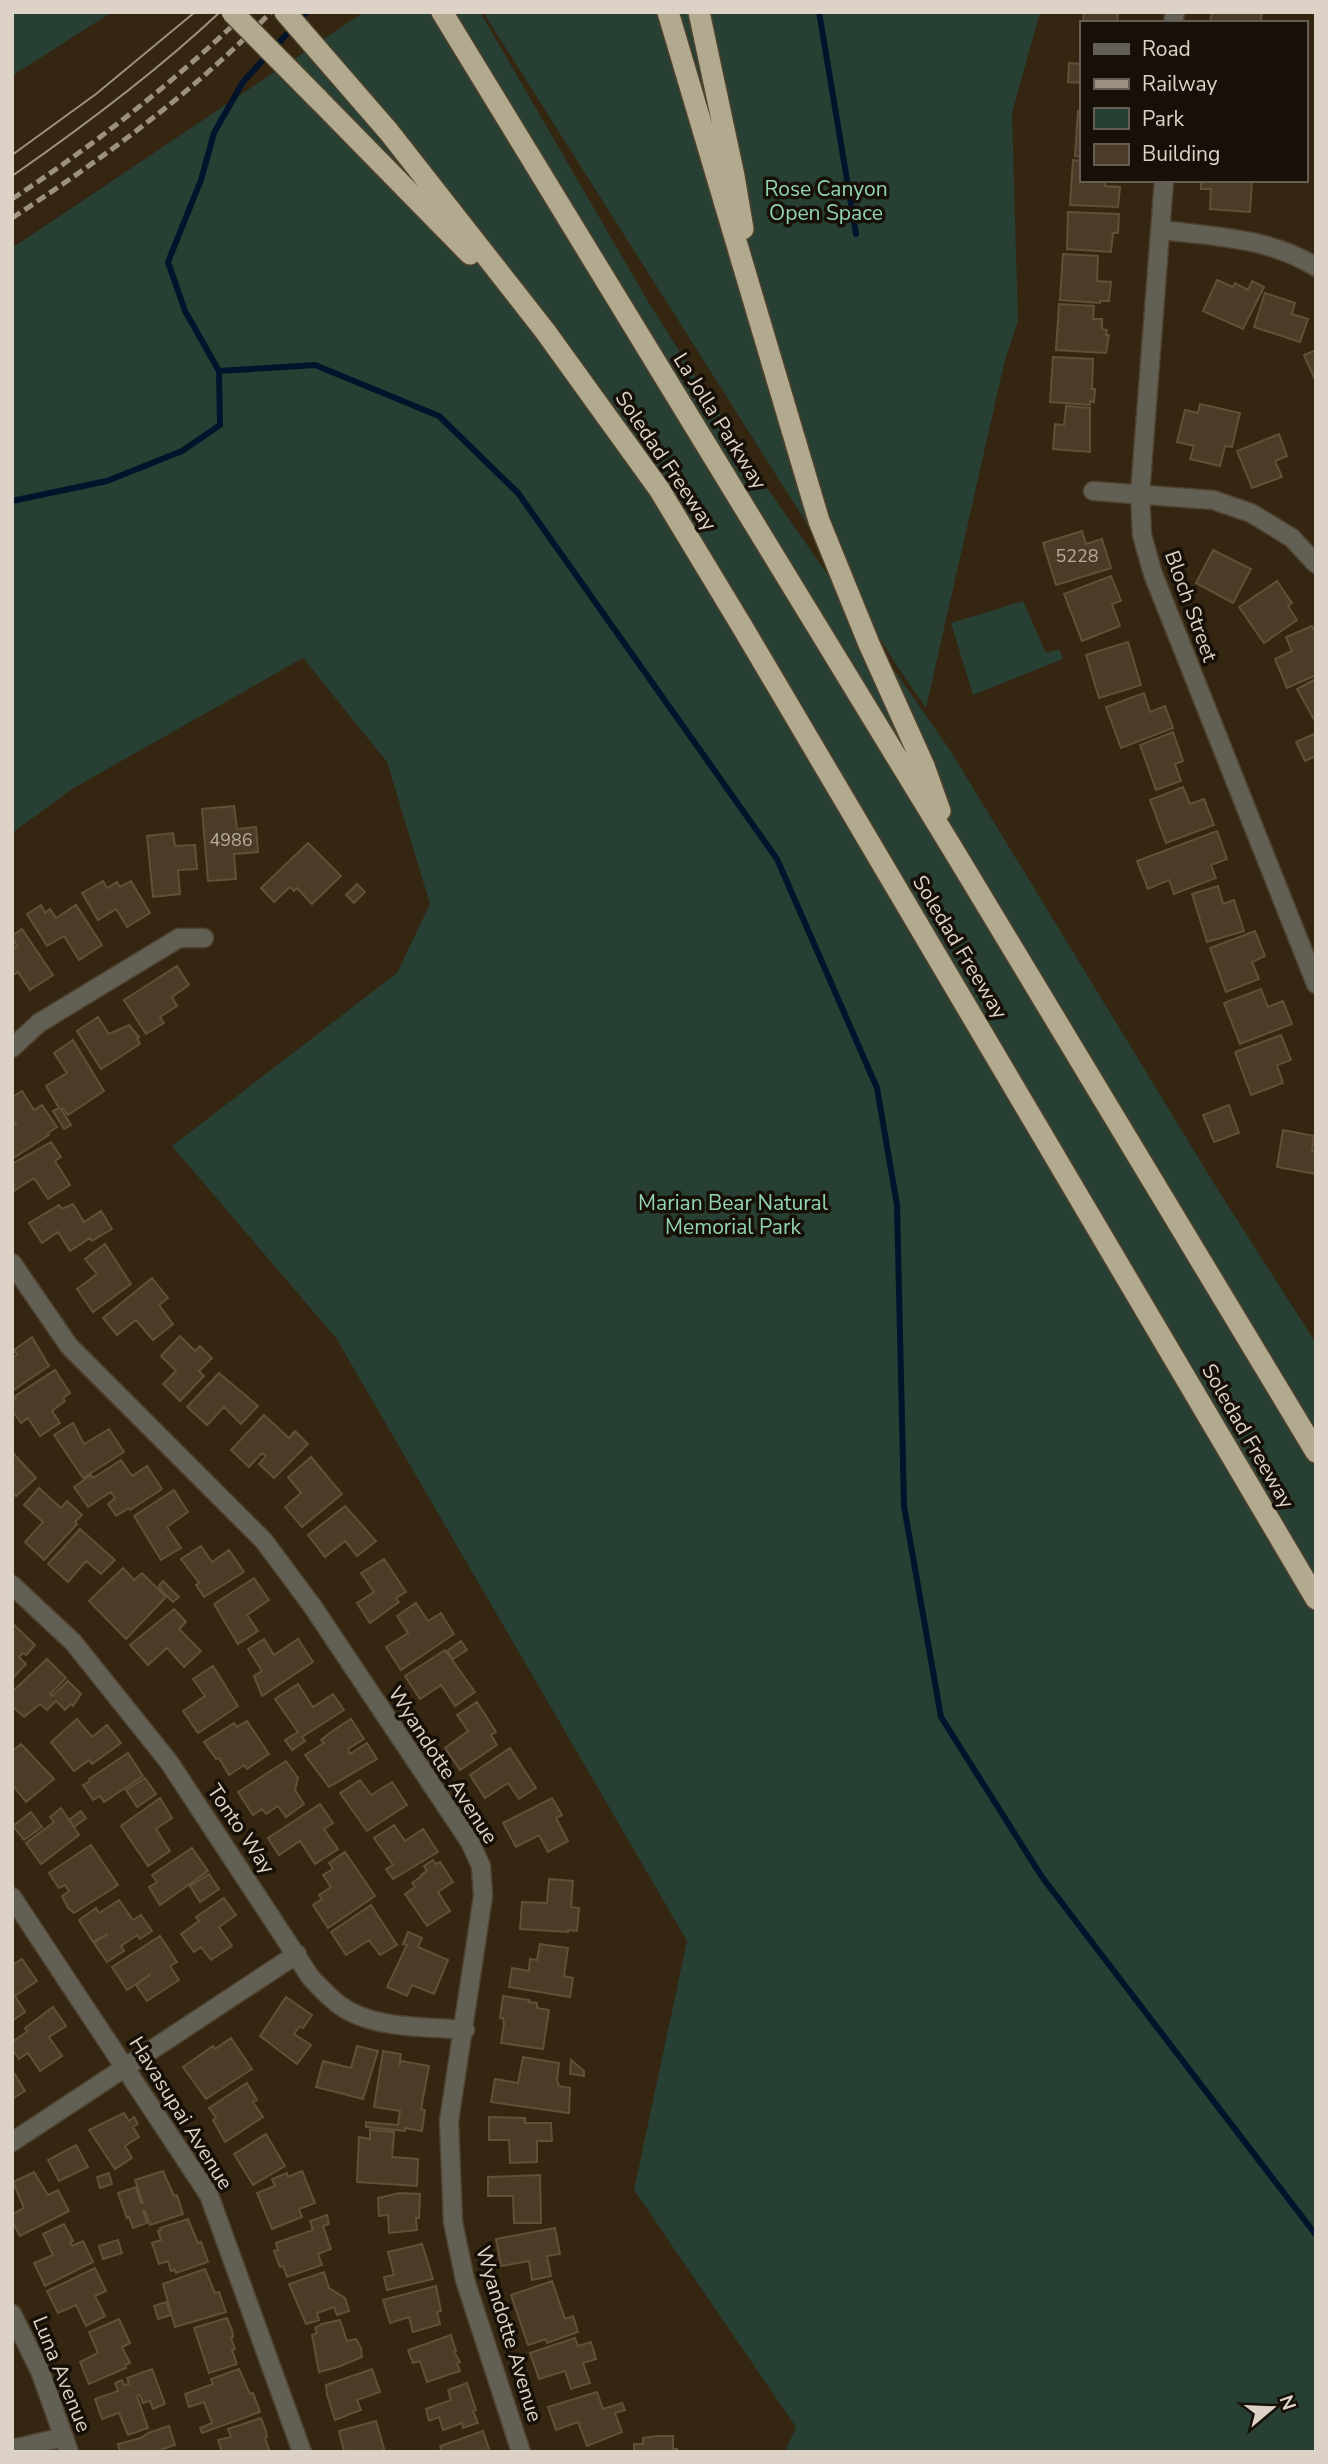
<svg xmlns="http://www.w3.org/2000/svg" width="1328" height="2464" viewBox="0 0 1328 2464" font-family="'Nunito Sans',sans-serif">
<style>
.green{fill:#283f33}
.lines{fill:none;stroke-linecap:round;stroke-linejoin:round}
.stream{stroke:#02142b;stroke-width:6}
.building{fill:#4b3c27;stroke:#60503a;stroke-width:2}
.minor-casing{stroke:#4f422e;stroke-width:21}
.highway-casing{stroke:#4f422e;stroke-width:24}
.minor{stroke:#625f54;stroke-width:18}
.highway{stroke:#b2aa8e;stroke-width:21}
.tram{stroke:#9c9181;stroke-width:2}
.rail{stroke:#9c9181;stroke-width:5;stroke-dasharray:10 5;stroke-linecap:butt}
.highway-bridge-casing{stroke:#4f422e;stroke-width:24;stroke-linecap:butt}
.highway-bridge{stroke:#b2aa8e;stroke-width:21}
.labels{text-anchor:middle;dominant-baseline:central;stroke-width:7;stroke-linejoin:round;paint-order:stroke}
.number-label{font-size:18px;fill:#b8ad9e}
.park-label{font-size:21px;fill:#91d4b2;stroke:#171008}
.street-label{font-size:21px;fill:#dcd3c6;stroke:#171008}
</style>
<rect width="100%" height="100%" fill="#342611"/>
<!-- green -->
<path class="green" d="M12,12H112L12,76Z
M364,12H480L649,303L756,472L950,750L1218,1190L1316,1343V2452H785L796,2427L634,2190L687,1941L336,1338L172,1146L397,973L430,904L387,762L303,658L72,789L12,833V248Z
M483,12H1040L1012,113L1018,321L1005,360L926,708L899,669Z
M1023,601L1046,653L1059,649L1063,659L973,695L951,623Z"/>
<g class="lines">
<!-- stream -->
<path class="stream" d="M819,12L856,234
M219,371L315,365L439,416L518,493L777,859L877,1088L897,1205L904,1506L941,1717L1042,1877L1316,2235
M12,501L107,481L182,451L220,425L219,371L185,311L168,262L201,180L214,133L243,82L307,12"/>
</g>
<!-- building -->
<path class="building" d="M1084,12H1118L1117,23H1083Z
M1212,12H1257L1262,13L1260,23H1210Z
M1069,63L1081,64V83L1068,82Z
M1078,111H1081V157L1075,156Z
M1073,160L1081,161V180H1106L1105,186L1120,187L1118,207L1070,205Z
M1201,180H1252L1250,212L1210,209L1211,189H1201Z
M1068,212L1119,214L1118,233H1113L1111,252L1067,249Z
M1063,254L1098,256L1097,281L1111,282L1109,301H1100V303L1060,300Z
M1217,280L1233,287L1235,283L1248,290L1252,281L1264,287L1243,329L1203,311Z
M1265,293L1295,303L1292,314L1308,319L1300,342L1254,327Z
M1059,304L1094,306L1093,319H1102V329L1107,330L1106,335H1109L1106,353L1056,350Z
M1316,350V382L1304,355Z
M1053,357L1093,359L1092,389H1095L1094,402L1090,401V405L1050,402Z
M1200,404L1240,413L1232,447L1225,446L1220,466L1190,459L1194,446L1177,442L1185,410L1198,413Z
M1066,406L1090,408V452L1053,449L1055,424L1064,425Z
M1279,434L1287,456L1275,461L1282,477L1252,488L1237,451Z
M1082,531L1086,544L1102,539L1111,568L1056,585L1043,543Z
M1213,550L1251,569L1233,603L1196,583Z
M1111,576L1121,601L1112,604L1120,626L1082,641L1064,594Z
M1277,581L1292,603L1288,606L1297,620L1264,643L1239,607Z
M1312,626L1316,634V675L1287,688L1275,659L1292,651L1286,637Z
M1128,642L1141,685L1099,698L1086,655Z
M1316,679V723L1297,689Z
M1144,693L1150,712L1165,706L1173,728L1121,748L1106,707Z
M1173,732L1183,761L1175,764L1181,781L1156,790L1140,745Z
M1316,733V756L1305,761L1296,742Z
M1183,787L1190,804L1204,799L1214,825L1166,843L1150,800Z
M234,806L237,829L256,827L258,852L234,854L236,879L208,881L202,809Z
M1217,831L1227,859L1211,865L1216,878L1174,894L1169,880L1148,889L1137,861Z
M173,833L175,846L195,845L197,869L178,870L180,894L153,897L147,836Z
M308,843L341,876L312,904L297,888L294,891L290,887L274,902L261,888Z
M103,881L107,888L117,882L120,887L131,881L150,913L127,927L116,909L98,920L82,893Z
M357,884L365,892L354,903L346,895Z
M1218,886L1223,904L1234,900L1244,931L1207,942L1192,894Z
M41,905L45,913L50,909L56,918L76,905L102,945L79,960L64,936L47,946L27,914Z
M22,929L53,975L30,990L18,972L12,976V949L17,946L12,936Z
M1255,931L1265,956L1252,962L1259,979L1226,992L1210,948Z
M177,966L189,985L172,997L177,1006L160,1017L164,1023L146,1034L124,1000Z
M1261,989L1268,1007L1283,1001L1292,1024L1240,1044L1224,1003Z
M98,1017L109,1034L129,1025L139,1037L137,1038L140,1044L101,1069L77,1031Z
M1281,1035L1291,1060L1277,1065L1283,1083L1251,1095L1235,1052Z
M73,1040L104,1091L68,1115L63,1108L61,1109L71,1125L64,1129L53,1111L59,1108L46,1086L67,1073L54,1053Z
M22,1091L34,1110L42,1105L57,1127L48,1133L49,1135L12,1159V1126L16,1124L12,1119V1097Z
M1229,1105L1239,1133L1214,1142L1203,1115Z
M1283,1130L1314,1136L1312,1151H1316V1174L1277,1167Z
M51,1142L61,1157L55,1161L70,1185L48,1199L34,1178L14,1191L12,1164Z
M73,1204L84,1222L101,1211L112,1229L92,1241L90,1238L70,1251L58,1232L42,1243L29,1223L59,1205L62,1209Z
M105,1244L131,1284L93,1312L77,1289L97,1274L85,1259Z
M152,1278L168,1298L159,1305L173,1324L153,1340L136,1320L117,1335L103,1318Z
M180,1336L195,1351L200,1346L212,1358L199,1371L204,1376L180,1401L163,1384L176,1371L161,1356Z
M32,1337L49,1366L12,1391V1358L17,1355L14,1350Z
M55,1370L70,1393L63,1398L65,1401L52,1411L60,1423L40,1436L28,1418L21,1423L12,1410V1401L16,1398L15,1396Z
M219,1373L258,1406L241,1424L224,1407L207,1425L187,1407Z
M264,1415L289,1438L295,1431L308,1444L274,1478L259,1464L266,1456L262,1453L249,1467L231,1450Z
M73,1423L84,1444L109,1429L124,1452L83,1478L54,1435Z
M12,1452L36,1478L16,1496L12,1492Z
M311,1457L342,1494L302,1527L285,1507L301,1493L288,1477Z
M121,1460L132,1476L147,1466L162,1489L130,1510L129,1508L116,1516L108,1504L115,1498L111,1492L88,1507L74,1487L91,1475L93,1478Z
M39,1488L61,1508L67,1501L82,1515L75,1522L77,1524L44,1560L25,1542L43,1522L24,1505Z
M174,1490L188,1512L167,1527L181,1548L161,1560L134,1516Z
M345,1506L376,1541L357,1556L345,1541L325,1557L308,1535Z
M80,1529L115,1560L101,1574L86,1561L68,1582L48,1564Z
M201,1546L212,1562L229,1550L244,1572L204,1597L196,1585L199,1583L181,1559Z
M384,1559L406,1592L396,1598L399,1602L370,1623L357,1603L374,1592L361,1573Z
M123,1568L134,1580L142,1573L166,1597L126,1639L89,1601Z
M254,1578L269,1600L247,1615L258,1631L238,1644L214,1604Z
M163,1581L179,1597L173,1602L161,1590L159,1586Z
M416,1603L428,1621L441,1613L454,1634L401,1670L386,1647L408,1633L397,1616Z
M174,1609L186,1622L179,1629L201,1651L184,1667L167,1648L148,1665L130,1645Z
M12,1623L35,1645L26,1655L23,1653L19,1657L26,1664L12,1679Z
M264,1639L274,1655L298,1639L313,1662L262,1696L254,1676L262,1671L248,1649Z
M461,1641L467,1650L453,1659L447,1651Z
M445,1650L475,1692L455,1706L441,1685L420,1699L405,1676Z
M47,1659L66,1678L50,1694L52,1696L68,1681L81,1694L73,1706L71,1704L65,1710L56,1701L47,1710L40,1704L24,1717L12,1706V1692Z
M213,1666L238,1706L198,1733L183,1711L205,1696L193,1679Z
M298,1684L313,1707L333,1694L344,1710L302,1737L305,1741L292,1750L285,1740L298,1732L275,1699Z
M477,1702L496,1732L491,1735L497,1745L460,1770L445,1748L468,1731L457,1715Z
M77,1719L92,1737L107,1725L121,1743L92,1764L89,1760L74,1771L51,1742Z
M351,1719L364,1739L348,1749L350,1754L367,1743L377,1759L329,1787L305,1755L324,1743L321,1740L331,1732Z
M247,1721L269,1754L247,1769L244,1765L229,1775L219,1758L216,1759L204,1742L234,1723L237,1727Z
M21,1744L54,1779L26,1802L14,1787L12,1788V1751Z
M510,1748L536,1788L519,1799L508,1783L485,1798L470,1775Z
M128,1753L143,1776L104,1802L100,1796L93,1800L83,1785L90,1781L89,1779Z
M286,1761L298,1778L295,1790L304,1804L286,1817L278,1806L266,1814L262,1809L253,1815L238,1792Z
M145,1778L156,1794L137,1807L126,1790Z
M360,1780L371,1795L392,1782L407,1805L367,1831L340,1793Z
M160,1798L172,1818L156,1829L170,1851L148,1866L121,1826Z
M552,1798L562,1815L556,1818L568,1841L548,1852L539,1835L516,1847L503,1823Z
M320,1804L333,1823L324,1829L338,1849L315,1864L300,1841L279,1855L268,1838Z
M61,1808L79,1835L41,1864L26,1843L54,1822L50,1817Z
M81,1811L86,1818L74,1827L69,1820Z
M31,1812L42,1827L24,1840L13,1826Z
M394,1825L405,1841L423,1829L438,1852L393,1879L386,1869L393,1865L374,1838Z
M91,1845L118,1885L74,1913L68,1908L62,1896L69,1891L65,1885L59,1888L49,1873Z
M192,1848L208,1871L160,1905L149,1887L157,1882L152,1875Z
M345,1852L375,1896L328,1928L313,1905L322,1899L319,1895L331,1887L323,1875L333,1869L329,1863Z
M433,1860L436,1864L440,1862L453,1882L438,1892L450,1911L427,1926L405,1894L415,1887L412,1883L422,1876L421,1875L427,1871L424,1866Z
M209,1874L219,1889L200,1902L190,1886Z
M549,1879L573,1881L571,1907L579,1908L577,1931L568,1930V1932L520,1929L522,1902L547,1903Z
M224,1898L236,1915L219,1927L232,1946L211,1960L201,1947L194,1952L181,1934L199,1921L196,1917Z
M119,1900L133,1920L141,1915L152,1931L140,1939L137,1935L121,1946L124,1951L107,1962L94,1943L108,1934L93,1942L79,1920L96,1908L99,1913Z
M371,1905L397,1945L380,1955L369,1940L346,1955L331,1932Z
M408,1932L422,1938L418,1947L448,1960L434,1994L412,1985L407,1996L387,1987L407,1945L403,1944Z
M160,1936L177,1962L170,1966L179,1980L147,2001L136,1985L151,1974L127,1990L112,1967Z
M540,1944L568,1948L564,1976L573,1978L570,1997L509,1987L512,1968L529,1971L530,1959L537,1960Z
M22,1959L37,1981L15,1996L25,2012L12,2021V1965Z
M503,1996L529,2000V2002L537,2003V2008L549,2010L543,2049L501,2043L504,2024L503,2018H500Z
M286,1997L312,2015L303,2028L300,2026L294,2034L311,2045L297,2064L260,2036Z
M53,2007L66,2026L49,2037L62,2056L40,2071L28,2053L19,2059L12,2049V2042L27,2032L25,2028Z
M231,2038L252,2069L206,2099L183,2067L213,2046L215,2049Z
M357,2046L378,2051L363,2099L316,2087L323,2061L351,2068Z
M383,2051L401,2054L399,2067L401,2061L429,2066L421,2109L425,2110L422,2131L405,2128V2131L366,2127V2122L398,2125L400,2111L374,2107Z
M523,2057L559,2063L557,2080L559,2086L570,2088L569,2113L491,2102L495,2079L518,2083Z
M571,2060L584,2071V2076L570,2074Z
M14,2073L25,2091L12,2099V2074Z
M247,2083L257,2100L253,2102L263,2117L225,2142L213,2120L216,2118L209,2108Z
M124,2113L129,2121L134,2117L138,2124L133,2127L139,2137L125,2146L132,2158L115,2169L89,2130Z
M489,2117L525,2118V2123H551L552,2141H537V2162L510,2163L509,2140H489Z
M370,2130L394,2132L392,2157L418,2159L417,2186L357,2182L359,2137L370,2139Z
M266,2134L285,2166L253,2185L234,2154Z
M76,2145L88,2167L59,2181L48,2160Z
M163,2171L174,2196L177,2195L183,2214L150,2225L145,2211H143L147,2223L133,2228L129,2217L127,2218L118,2193L136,2187L141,2203H143L135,2180Z
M302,2171L315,2203L299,2209L302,2217L272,2229L257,2193L275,2186L272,2179L287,2173L288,2177Z
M34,2172L48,2195L58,2190L69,2211L20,2236L12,2221V2214L24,2208L13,2182Z
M109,2173L112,2184L100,2188L97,2177Z
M540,2175L541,2223H514L513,2196H488V2177Z
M400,2193L420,2194L419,2218H416L417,2230L389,2233L388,2215L379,2216L378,2198Z
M327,2215L329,2224L323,2226L331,2249L318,2254L322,2265L287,2277L283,2266L280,2267L274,2251L278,2250L276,2243L313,2230L310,2221Z
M188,2219L198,2243L201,2242L208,2262L176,2273L175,2270L171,2271L168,2261L159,2264L152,2243L161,2240L158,2231L161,2230L160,2228Z
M64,2224L73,2241L70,2242L72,2246L83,2241L93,2262L45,2286L34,2263L53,2255L43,2234Z
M555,2228L560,2254L547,2256L551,2276L532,2280L529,2261L501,2266L496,2239Z
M118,2240L122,2253L103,2259L99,2246Z
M422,2244L433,2279L387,2290L384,2277L394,2275L388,2252Z
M95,2268L106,2291L95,2296L105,2316L86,2326L76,2305L58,2313L47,2291Z
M205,2269L215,2293L219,2292L226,2312L175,2327L163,2284Z
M324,2272L329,2288L345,2298L349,2311L337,2315L334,2307L317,2313L319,2320L306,2324L289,2284Z
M552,2281L565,2319L573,2316L578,2332L547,2343L546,2339L528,2345L511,2295Z
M436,2286L441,2311L437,2312L440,2324L413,2332L409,2317L390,2323L383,2300Z
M166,2302L171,2315L158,2319L154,2306Z
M227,2318L232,2330L233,2337L231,2338L235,2349L232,2350L237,2364L209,2373L194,2328Z
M119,2319L130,2343L122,2347L130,2363L125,2365L126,2368L89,2384L80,2362L98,2353L89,2332Z
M340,2320L347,2341L356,2339L361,2348L362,2357L338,2367L319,2372L312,2335L317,2333L315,2328L322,2324Z
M451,2335L456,2351L454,2352L460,2362L457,2363L460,2371L427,2382L420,2361L413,2363L408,2350Z
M575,2338L578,2346L591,2342L596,2359L583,2363L590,2383L571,2389L565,2371L539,2379L530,2353Z
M152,2369L165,2404L153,2409L150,2401L143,2403L140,2395L137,2396L148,2428L128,2435L119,2413L102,2419L95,2399L118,2391L115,2383L122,2380L124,2385L129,2384L127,2378Z
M239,2369L250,2394L253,2393L260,2412L202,2433L200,2428L212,2423L204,2402L189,2407L185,2394L213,2384L211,2379Z
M372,2369L380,2392L357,2400L361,2410L335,2420L327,2395L326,2385Z
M467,2383L476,2410L473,2411L478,2423L463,2428L462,2423L443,2430L439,2417L429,2421L426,2409L451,2400L448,2390Z
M597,2392L603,2409L622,2403L625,2410L615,2413L622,2432L587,2446L578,2422L556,2430L548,2407Z
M261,2418L266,2431L267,2437L265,2438L269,2450L267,2452H222L218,2440L231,2437L228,2429Z
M376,2421L385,2452H344L339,2431Z
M169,2426L175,2445L163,2449L164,2452H120L118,2444L141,2438L148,2433Z
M483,2431L490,2452H442L440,2446Z
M658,2436H673V2449H677V2452H634V2444H643V2438Z"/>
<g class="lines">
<!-- minor casing -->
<g class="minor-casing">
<path id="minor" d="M1173,23L1175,12
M1164,180L1140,494L1142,535L1153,574L1316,984
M1161,230C1213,236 1270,238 1316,267
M1093,491L1213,500L1251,513L1292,538L1316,564
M12,1048L39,1023L179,938H204
M12,1263L69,1346L264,1541L313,1607L470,1842L481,1866L483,1896L449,2121L453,2222L465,2280L521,2452
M12,1585L73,1642L169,1762L311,1978C320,1987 329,1997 338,2004C372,2030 425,2026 465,2030
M12,1897L209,2195L302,2452
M12,2142L297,1954
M12,2314L40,2371L69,2452
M12,2449L64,2437"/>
</g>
<!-- highway casing -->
<g class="highway-casing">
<path id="highway" d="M285,12L389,132L545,331L659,489L743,628L1316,1599
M442,12L957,856L1316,1452
M668,12L819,521L869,644L924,766L940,811
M699,12L734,176L743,229
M318,99L470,254"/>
</g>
<!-- minor -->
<use href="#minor" class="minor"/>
<!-- highway -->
<use href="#highway" class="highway"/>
<!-- tram -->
<path class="tram" d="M12,155L96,94L195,12
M12,176C84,126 156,72 220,12"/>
<!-- rail -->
<path class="rail" d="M12,199C96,144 175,81 247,12
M12,218C104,158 195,91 271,12"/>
<!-- highway-bridge casing -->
<g class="highway-bridge-casing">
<path id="highway-bridge" d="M232,12L318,99"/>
</g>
<!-- highway-bridge -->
<use href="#highway-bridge" class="highway-bridge"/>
</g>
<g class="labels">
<!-- number labels -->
<g class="number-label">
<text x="1077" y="556">5228</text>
<text x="231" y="840">4986</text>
</g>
<!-- park labels -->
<g class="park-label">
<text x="826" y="189">Rose Canyon<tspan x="826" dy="24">Open Space</tspan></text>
<text x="733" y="1203">Marian Bear Natural<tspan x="733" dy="24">Memorial Park</tspan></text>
</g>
<!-- street labels -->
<g class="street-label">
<text transform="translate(720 421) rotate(58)">La Jolla Parkway</text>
<text transform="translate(666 461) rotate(56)">Soledad Freeway</text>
<text transform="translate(1191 606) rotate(70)">Bloch Street</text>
<text transform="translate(960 947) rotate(59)">Soledad Freeway</text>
<text transform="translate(1248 1436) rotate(60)">Soledad Freeway</text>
<text transform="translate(443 1765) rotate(57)">Wyandotte Avenue</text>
<text transform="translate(241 1829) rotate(56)">Tonto Way</text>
<text transform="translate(181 2113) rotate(58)">Havasupai Avenue</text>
<text transform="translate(509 2334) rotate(73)">Wyandotte Avenue</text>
<text transform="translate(62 2374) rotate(68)">Luna Avenue</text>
</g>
</g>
<!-- border -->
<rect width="1328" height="2464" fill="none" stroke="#dcd3c6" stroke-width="28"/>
<!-- legend -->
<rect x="1080" y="21" width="228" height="161" fill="#171008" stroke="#665e54" stroke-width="2"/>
<rect x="1094" y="44" width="35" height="10" fill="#625f54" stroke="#665e54" stroke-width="2"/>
<text x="1142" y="56" font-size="21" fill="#dcd3c6">Road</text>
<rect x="1094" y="79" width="35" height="10" fill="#9c9181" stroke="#665e54" stroke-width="2"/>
<text x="1142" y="91" font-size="21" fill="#dcd3c6">Railway</text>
<rect x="1094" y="108" width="35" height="21" fill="#283f33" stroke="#665e54" stroke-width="2"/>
<text x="1142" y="126" font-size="21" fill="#dcd3c6">Park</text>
<rect x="1094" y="144" width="35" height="21" fill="#4b3c27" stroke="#665e54" stroke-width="2"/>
<text x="1142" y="161" font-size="21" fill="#dcd3c6">Building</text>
<!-- north arrow -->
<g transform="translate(1272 2408) rotate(71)" stroke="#171008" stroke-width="5" paint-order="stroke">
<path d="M0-5L12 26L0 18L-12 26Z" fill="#dcd3c6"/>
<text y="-10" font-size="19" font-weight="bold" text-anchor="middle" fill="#dcd3c6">N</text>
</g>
</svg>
